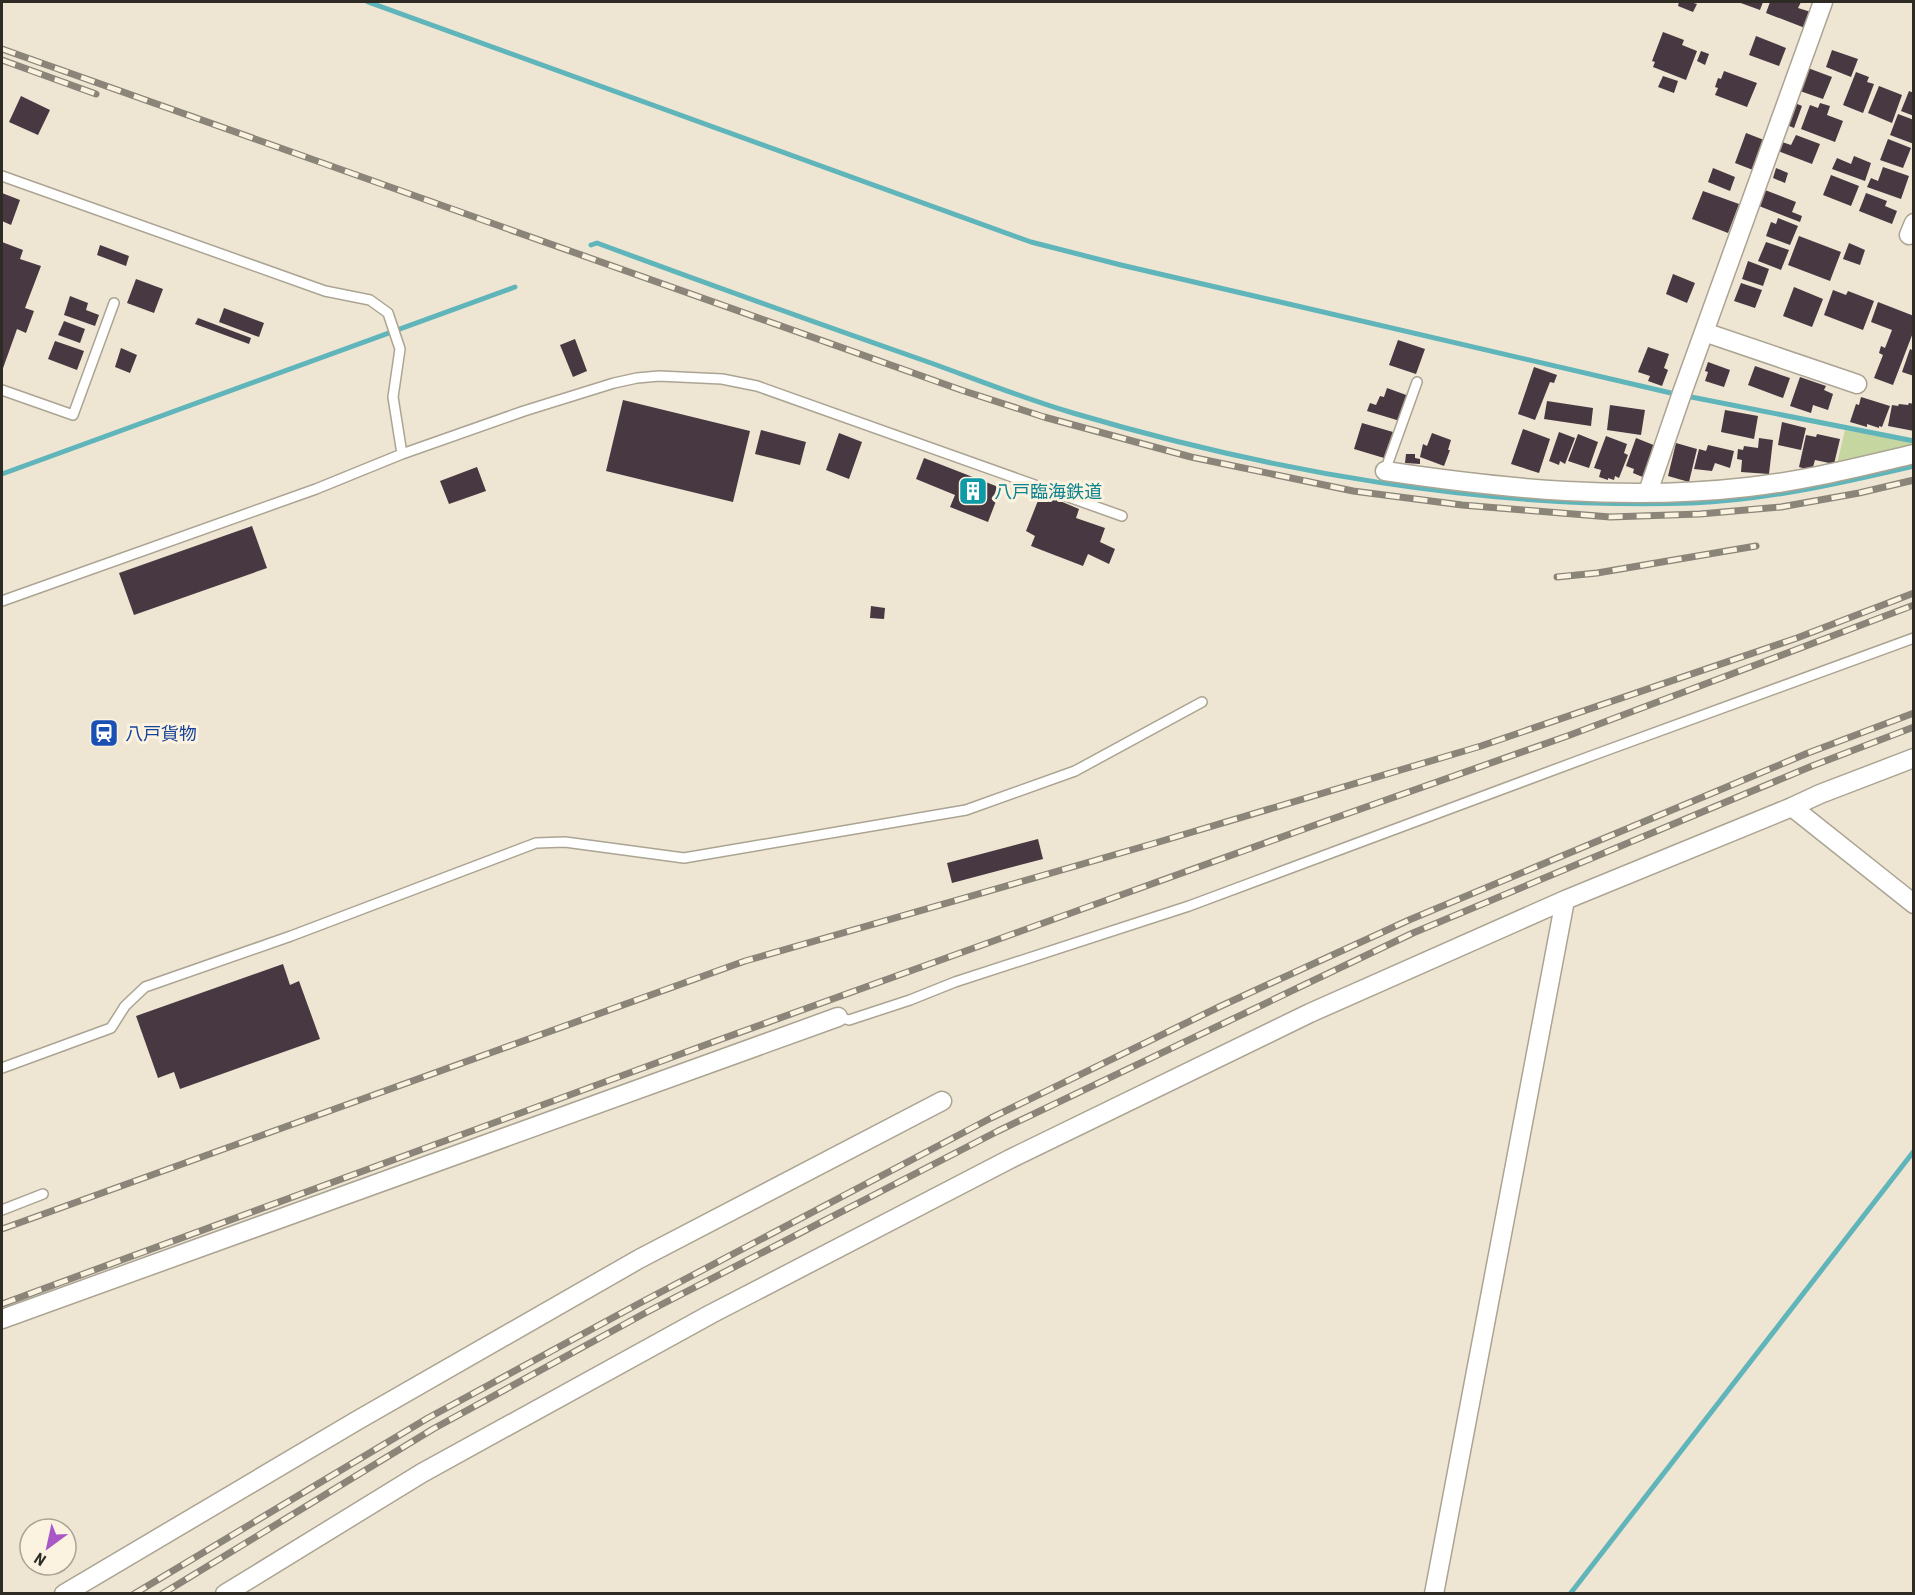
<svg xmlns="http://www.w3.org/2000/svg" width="1915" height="1595" viewBox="0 0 1915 1595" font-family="'Roboto Condensed','Noto Sans JP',sans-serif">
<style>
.green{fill:#c6d6a1}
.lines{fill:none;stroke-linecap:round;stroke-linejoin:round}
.stream{stroke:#60b5ba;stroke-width:5}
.building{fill:#473842}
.lane-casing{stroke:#aba492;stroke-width:12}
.street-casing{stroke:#aba492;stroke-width:21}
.lane{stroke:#fff;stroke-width:9}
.street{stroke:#fff;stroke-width:18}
.rail-casing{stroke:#8b8579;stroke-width:7}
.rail{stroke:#fbf3e0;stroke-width:4.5;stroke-dasharray:14;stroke-linecap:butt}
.labels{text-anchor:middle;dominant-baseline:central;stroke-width:6;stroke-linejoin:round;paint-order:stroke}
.culture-label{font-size:18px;fill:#0d838f;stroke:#fbf3e0;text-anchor:start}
.transit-label{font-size:18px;fill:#164399;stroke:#fbf3e0;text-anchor:start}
</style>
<rect width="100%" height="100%" fill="#eee6d3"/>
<!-- green -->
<path class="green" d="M1845,430L1913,442V446L1837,464Z"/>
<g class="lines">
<!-- stream -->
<path class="stream" d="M368,2L1031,242L1121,265L1671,393L1914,441
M591,245L597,243C708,284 819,324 931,363C978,380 1025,399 1073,413C1269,471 1486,510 1692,503C1767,500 1841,483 1914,466
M2,474L515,287
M1570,1594L1914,1151"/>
</g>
<!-- building -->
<path class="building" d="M1679,2H1690L1697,4L1693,12L1678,6Z
M1738,2H1763L1760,10Z
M1770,2H1801L1798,8L1811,12L1805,28L1766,13Z
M1663,32L1684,40L1682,45L1697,51L1686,80L1653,67L1655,62L1652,61Z
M1756,36L1786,48L1779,66L1749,55Z
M1832,50L1858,59L1851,77L1826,67Z
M1701,51L1709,54L1705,65L1697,61Z
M1808,68L1832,77L1823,99L1800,91Z
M1724,71L1757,83L1747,107L1715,95L1718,88L1715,87L1718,78L1721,79Z
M1856,72L1869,77L1867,82L1874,84L1863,113L1843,105Z
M1663,76L1678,81L1674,93L1658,87Z
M1879,86L1902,95L1892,123L1868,113Z
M1909,91L1914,93V116L1901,111Z
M21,96L50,110L38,135L9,122Z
M1795,103L1802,106L1794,128L1787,125Z
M1820,103L1830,106L1827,115L1843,121L1835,142L1801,129L1810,105L1818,108Z
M1898,114L1914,120V144L1890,135Z
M1746,133L1764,140L1753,170L1735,163Z
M1796,135L1820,144L1812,164L1778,151L1782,142L1791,145Z
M1888,139L1911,148L1903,168L1880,160Z
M1854,156L1871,163L1865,181L1832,169L1837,158L1851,164Z
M1883,167L1909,176L1901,199L1867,187L1871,178L1878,181Z
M1713,168L1735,177L1730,191L1708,182Z
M1776,168L1788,173L1785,183L1773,178Z
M1831,175L1859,186L1851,206L1823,195Z
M1765,190L1796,202L1792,212L1802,216L1800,222L1759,206Z
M1703,191L1739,204L1728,233L1692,219Z
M2,193L20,200L11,225L2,221Z
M1866,193L1887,201L1885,206L1897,211L1892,224L1859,211Z
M1778,218L1798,226L1790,245L1766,236L1771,222L1776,224Z
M1799,236L1841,252L1830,281L1788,265Z
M2,242L23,250L20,259L41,266L25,308L34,311L26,333L17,329L2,371Z
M1766,242L1789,250L1781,270L1758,261Z
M1849,243L1865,250L1860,265L1843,259Z
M100,245L129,256L126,266L97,255Z
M1748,261L1769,269L1763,286L1742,279Z
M1673,274L1695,283L1687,303L1666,294Z
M136,279L163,289L154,313L127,303Z
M1741,283L1762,290L1755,308L1734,301Z
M1794,287L1823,299L1812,327L1783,316Z
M1833,290L1846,295L1848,291L1874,301L1863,330L1824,315Z
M70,296L88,303L86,310L99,315L95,326L64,315Z
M1878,302L1914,316V330L1893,385L1874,378L1883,355L1879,353L1881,346L1885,348L1892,330L1871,322Z
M224,308L264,323L259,337L219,322Z
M198,318L251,338L249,344L195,324Z
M64,321L85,329L80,343L58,335Z
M575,339L587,371L573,377L560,345Z
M1398,340L1425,349L1416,374L1389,365Z
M55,341L84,351L77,370L48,359Z
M1648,347L1669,354L1664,368L1668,370L1662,386L1648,381L1650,376L1638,372Z
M121,348L137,355L130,373L115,367Z
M1910,349L1914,351V376L1902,372Z
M1708,362L1730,370L1724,387L1705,381L1708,372L1705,371Z
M1755,366L1790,378L1783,398L1748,385Z
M1534,367L1557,375L1554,383L1550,382L1535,420L1518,414Z
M1800,377L1826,386L1824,390L1833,394L1828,410L1813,405L1811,413L1790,406Z
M1387,388L1409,396L1400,421L1367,411L1370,403L1376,405L1380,396L1384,397Z
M1861,397L1890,406L1882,427L1879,426V428L1867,424V427L1850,422L1856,404L1859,405Z
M623,400L750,431L733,502L606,471Z
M1547,401L1593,408L1591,426L1544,419Z
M1909,403L1914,404V431L1888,426L1892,405L1898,406L1899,404L1908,405Z
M1610,405L1645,410L1641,435L1607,430Z
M1725,410L1758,416L1754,439L1721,432Z
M1782,422L1806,428L1801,450L1778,445Z
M1362,423L1393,432L1384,458L1354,449Z
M1523,429L1550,439L1539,473L1511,464Z
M761,430L806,442L800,465L755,454Z
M1559,432L1575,438L1565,464L1560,461L1559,465L1549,461Z
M839,433L862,442L849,479L826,470Z
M1432,433L1451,440L1448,450H1450L1444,466L1420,457L1423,444L1427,446Z
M1578,434L1598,442L1589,468L1568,461Z
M1817,434L1840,439L1834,464L1815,460L1813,467L1806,469L1799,467L1806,435L1816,437Z
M1606,436L1627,444L1624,453L1628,455L1619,478L1615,476L1614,480L1608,478V480L1599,477L1601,470L1594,468Z
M1636,438L1656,446L1645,478L1633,473L1634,469L1626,466Z
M1759,438L1773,440L1769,474L1741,472L1742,460L1737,459L1738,449L1743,450L1744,446L1758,448Z
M1676,443L1697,449L1689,482L1668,476Z
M1708,445L1734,451L1730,468L1715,463L1712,471L1694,469L1699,449L1706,451Z
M1406,454H1415V458L1420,459V464L1405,463Z
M924,458L1001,488L988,522L950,507L955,495L916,479Z
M477,467L486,491L449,504L440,481Z
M1041,493L1079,509L1076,518L1105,528L1100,542L1115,549L1109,564L1088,554L1083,566L1031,546L1035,536L1026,531Z
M252,526L267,568L134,615L119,573Z
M871,606L885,608L884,619L870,618Z
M1038,839L1043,859L952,883L947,863Z
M283,964L290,985L299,981L320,1039L180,1089L174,1072L158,1078L136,1016Z"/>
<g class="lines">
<!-- lane casing -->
<g class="lane-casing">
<path id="lane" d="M2,176L325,291L370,300L388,313L400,349L393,397L402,454
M2,390L73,415L114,303
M1385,471L1417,382
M2,601L316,489L402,454L524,411L614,383L637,378L659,376L722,379L757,386L1122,516
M838,1017L849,1020L910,1000L955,982L1189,906L1591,756L1914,638
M2,1068L111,1028L125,1006L145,987L291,936L536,843L565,842L684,858L966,810L1075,771L1202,702
M2,1210L43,1194"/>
</g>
<!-- street casing -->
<g class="street-casing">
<path id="street" d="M1909,235L1914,223
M1704,332L1857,384
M1385,471C1505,489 1627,501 1748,487C1804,481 1859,467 1914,454
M1648,492L1682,393L1823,2
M1792,807L1820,794L1914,758
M2,1319L838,1017
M64,1594L358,1420L639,1259L942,1101
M225,1594L422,1473L711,1314L1010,1159L1310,1013L1565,900L1792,807L1914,904
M1434,1594L1565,900"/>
</g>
<!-- lane -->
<use href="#lane" class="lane"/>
<!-- street -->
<use href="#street" class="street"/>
<!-- rail casing -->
<g class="rail-casing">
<path id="rail" d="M2,49L961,390L1044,417L1191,457L1353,491L1462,505L1610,517L1700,514L1781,507L1859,493L1914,480
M2,60L96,94
M1557,577L1597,573L1756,546
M2,1229L745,961L1152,844L1481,746L1797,638L1914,593
M2,1304L716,1041L1318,824L1570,735L1914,605
M134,1594L428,1418L640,1303L991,1118L1221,1006L1409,920L1808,753L1914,713
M162,1594L433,1429L647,1312L998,1131L1413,933L1812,766L1914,727"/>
</g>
<!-- rail -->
<use href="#rail" class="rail"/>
</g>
<!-- icons -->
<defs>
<g id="building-square" transform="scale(1.5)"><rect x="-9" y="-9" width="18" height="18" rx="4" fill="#0f9aa8" stroke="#fbf3e0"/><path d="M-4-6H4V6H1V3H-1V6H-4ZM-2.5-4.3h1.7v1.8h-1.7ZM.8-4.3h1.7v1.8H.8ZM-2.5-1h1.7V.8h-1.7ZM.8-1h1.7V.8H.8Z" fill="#fff"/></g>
<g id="station-square" transform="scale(1.5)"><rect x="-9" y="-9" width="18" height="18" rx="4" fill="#1a4fb4" stroke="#fbf3e0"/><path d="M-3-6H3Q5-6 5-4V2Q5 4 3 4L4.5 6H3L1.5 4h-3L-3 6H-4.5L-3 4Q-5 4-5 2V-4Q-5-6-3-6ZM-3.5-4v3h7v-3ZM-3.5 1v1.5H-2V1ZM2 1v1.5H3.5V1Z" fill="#fff"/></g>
</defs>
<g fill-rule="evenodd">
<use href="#building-square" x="973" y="491"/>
<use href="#station-square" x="104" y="733"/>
</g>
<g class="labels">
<!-- culture labels -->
<g class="culture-label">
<text x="994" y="491">八戸臨海鉄道</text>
</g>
<!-- transit labels -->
<g class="transit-label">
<text x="125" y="733">八戸貨物</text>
</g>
</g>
<!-- border -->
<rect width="1915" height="1595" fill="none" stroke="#2e2b24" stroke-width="6"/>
<!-- north arrow -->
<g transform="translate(48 1547) rotate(213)"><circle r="28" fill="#fbf3e0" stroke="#a9a395" stroke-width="1.5"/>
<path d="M0-4.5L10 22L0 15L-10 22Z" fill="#a857c7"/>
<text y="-9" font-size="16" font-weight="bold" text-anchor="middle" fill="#2e2b24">N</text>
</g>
</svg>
